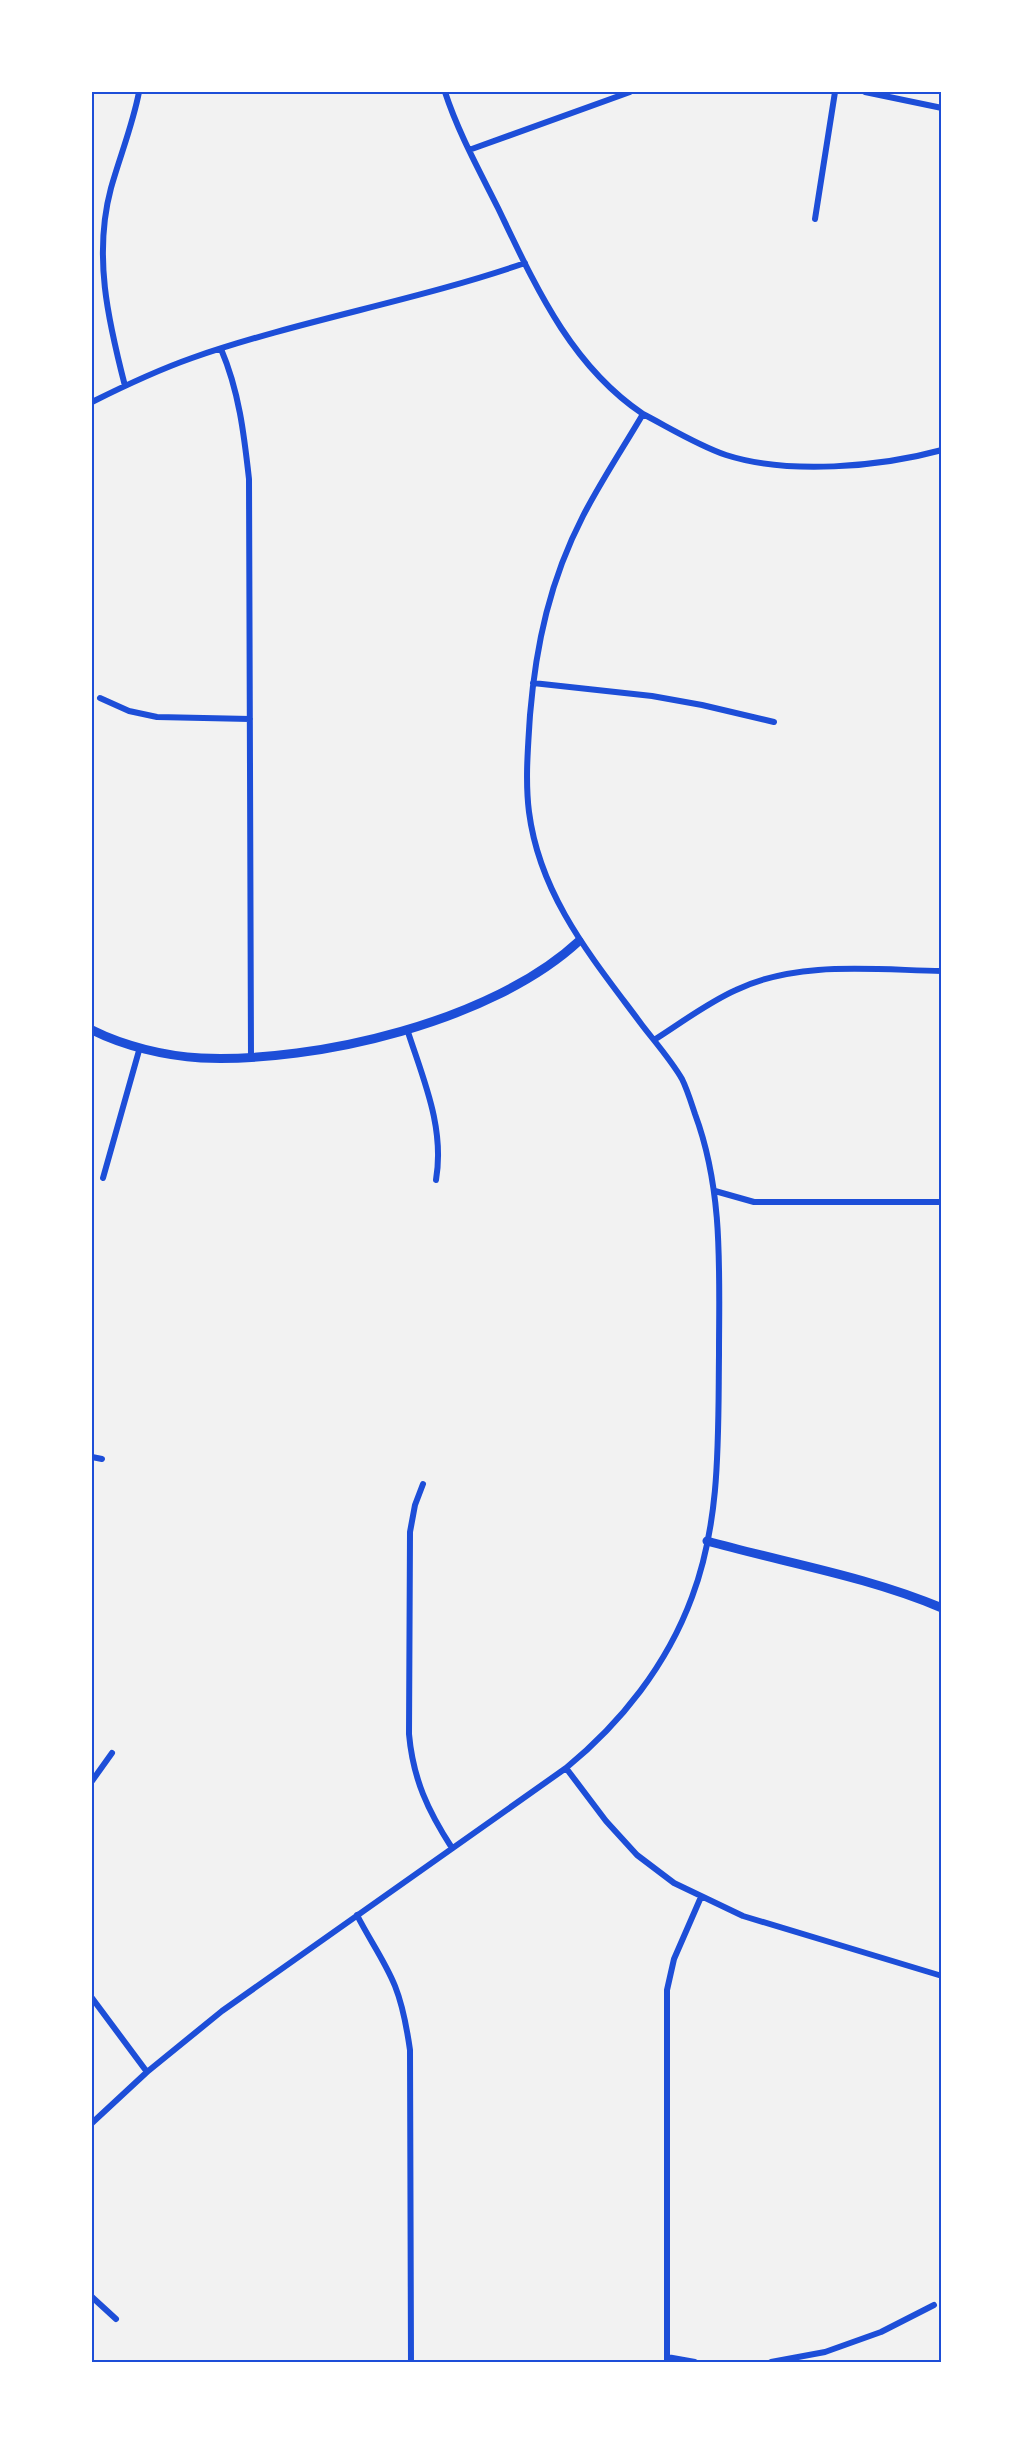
<svg xmlns="http://www.w3.org/2000/svg" width="1033" height="2454" viewBox="0 0 1033 2454" font-family="'Work Sans',sans-serif">
<style>
.lines{fill:none;stroke-linecap:round;stroke-linejoin:round}
.minor{stroke:#1d4ed8;stroke-width:6}
.tertiary{stroke:#1d4ed8;stroke-width:9}
.neatline{fill:none;stroke:#1d4ed8;stroke-width:2}
</style>
<rect width="100%" height="100%" fill="#f2f2f2"/>
<g class="lines">
<!-- minor -->
<path class="minor" d="M865,92L942,108
M469,150L630,92
M815,219L835,92
M221,349C239,391 244,434 249,479L251,1058
M125,386C108,320 93,255 111,188C120,156 133,124 139,92
M92,402C124,386 158,370 192,358C301,320 415,301 525,263
M643,414C670,428 697,445 726,455C788,475 880,467 942,450
M533,683L652,696L702,705L774,722
M100,698L129,711L157,717L250,719
M407,1029C423,1079 445,1127 436,1180
M654,1040C681,1023 707,1003 736,990C798,960 875,970 942,971
M103,1178L140,1047
M715,1191L754,1202H942
M92,1457L102,1459
M423,1484L415,1505L410,1532L409,1734C413,1779 428,1811 452,1848
M566,1768L606,1821L637,1855L674,1883L743,1916L942,1976
M92,1781L112,1753
M357,1915C369,1939 385,1961 395,1986C403,2006 407,2029 410,2050L411,2362
M92,1998L147,2072
M92,2123L147,2072L222,2011L566,1768C621,1723 667,1665 692,1597C721,1520 718,1437 719,1355C719,1273 724,1192 695,1114C691,1102 687,1089 682,1079C671,1060 655,1042 642,1025C593,959 540,897 529,812C525,780 528,747 530,715C536,644 550,580 583,516C601,481 623,448 643,414C570,365 535,285 498,208C479,170 458,132 445,92
M92,2297L116,2319
M667,2357L695,2362
M667,2362V1990L674,1959L701,1897
M771,2362L825,2352L881,2332L934,2305"/>
<!-- tertiary -->
<path class="tertiary" d="M92,1030C124,1046 165,1056 201,1058C317,1063 493,1021 579,941
M707,1541C786,1563 866,1576 942,1608"/>
</g>
<!-- border -->
<rect width="1033" height="2454" fill="none" stroke="#ffffff" stroke-width="186"/>
<rect x="93" y="93" width="847" height="2268" class="neatline"/>
</svg>
